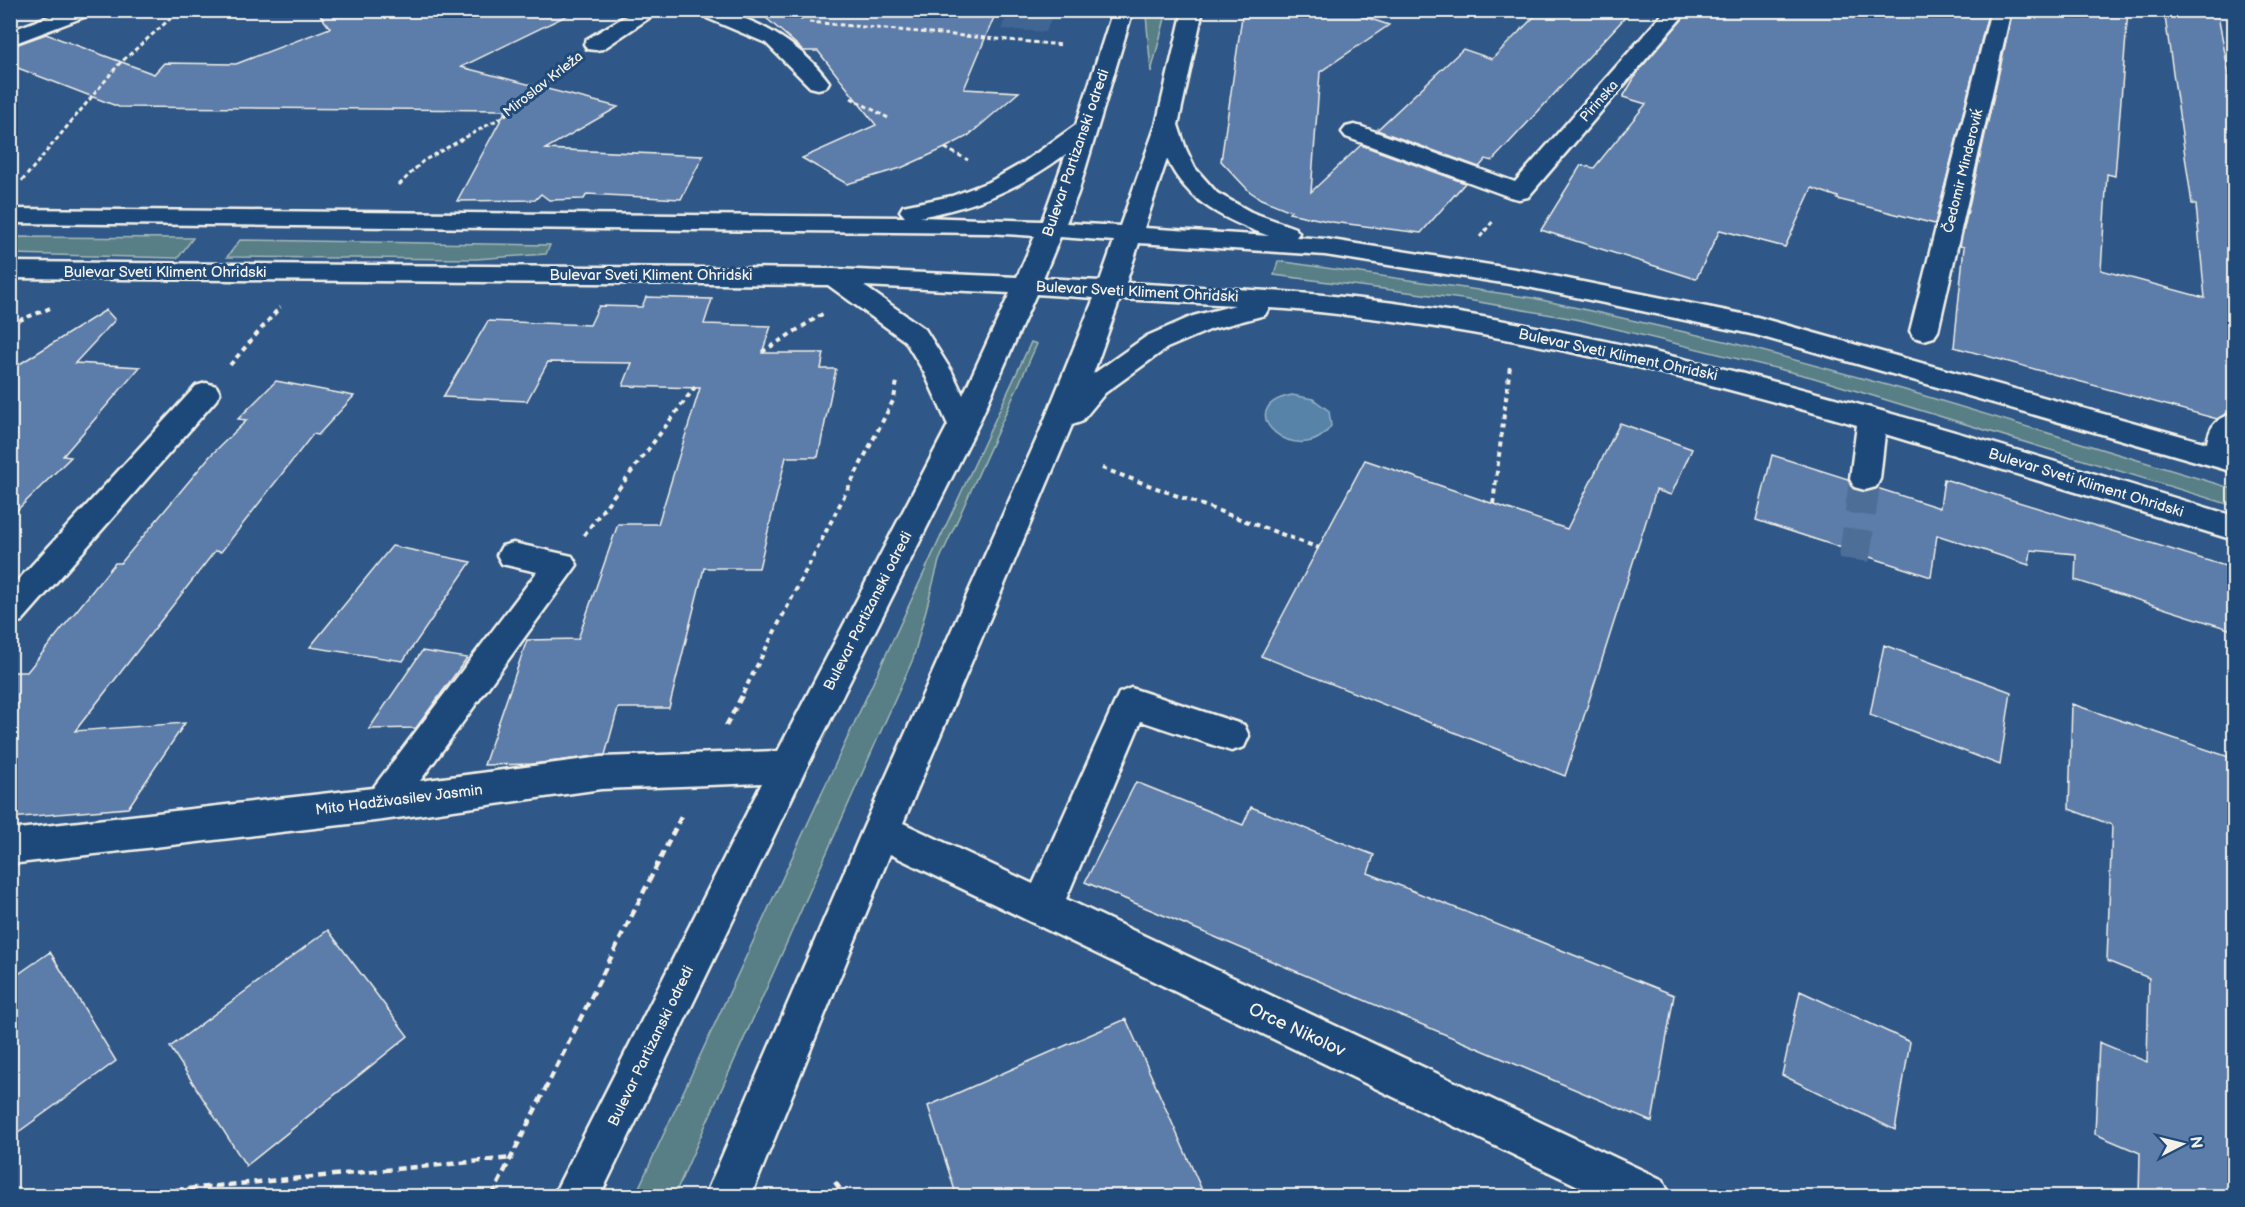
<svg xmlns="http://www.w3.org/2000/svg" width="2245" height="1207" viewBox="0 0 2245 1207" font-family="'Balsamiq Sans',sans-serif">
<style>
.built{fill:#406593}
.green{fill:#587f86;stroke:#a6b8b7;stroke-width:1.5}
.water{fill:#5883a8;stroke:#96afc2;stroke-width:1.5}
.building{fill:#5b7ba9;stroke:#f4f1e8;stroke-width:1.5}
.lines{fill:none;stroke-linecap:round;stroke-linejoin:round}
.minor-tunnel{stroke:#4d6e96;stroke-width:31;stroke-dasharray:31 15;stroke-linecap:butt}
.minor-casing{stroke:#f4f1e8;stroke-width:5}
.path-far2{stroke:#f4f1e8;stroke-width:3;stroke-dasharray:4.5 3;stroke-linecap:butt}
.path-far1{stroke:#f4f1e8;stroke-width:4;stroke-dasharray:5 4.5;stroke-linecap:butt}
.path{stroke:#f4f1e8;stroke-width:4.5;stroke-dasharray:8 5;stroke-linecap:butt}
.minor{fill:#1f4a7a;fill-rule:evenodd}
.labels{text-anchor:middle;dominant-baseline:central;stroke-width:6;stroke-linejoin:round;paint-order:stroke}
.far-street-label{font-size:14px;fill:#f4f1e8;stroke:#1f4a7a}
.street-label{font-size:15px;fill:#f4f1e8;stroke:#1f4a7a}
.near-street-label{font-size:18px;fill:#f4f1e8;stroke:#1f4a7a}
</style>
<rect width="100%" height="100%" fill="#2f5787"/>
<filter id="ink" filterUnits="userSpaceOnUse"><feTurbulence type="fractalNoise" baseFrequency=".0167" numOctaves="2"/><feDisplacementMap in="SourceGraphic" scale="12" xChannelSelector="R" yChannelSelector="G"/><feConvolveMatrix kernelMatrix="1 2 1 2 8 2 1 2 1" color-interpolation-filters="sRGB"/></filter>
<g filter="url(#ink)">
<!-- built -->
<path class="built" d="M1009,11V10L1054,11L1046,32L1001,29Z"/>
<!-- green -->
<path class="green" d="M1147,11H1167L1151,72L1146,15Z
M11,237L193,238L178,258L11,254Z
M240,240L550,245L546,254L476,259L227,257Z
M1278,261L1533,298L1729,342L1905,390L2234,489V506L1811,377L1580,320L1462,299L1274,275Z
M1031,342L1037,344L939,561L913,659L674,1196H635Z"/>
<!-- water -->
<path class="water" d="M1292,395L1313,399L1329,411L1331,426C1300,472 1226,408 1292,395Z"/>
<!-- building -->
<path class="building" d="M316,10H578L461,67L618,107L545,149L703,156L681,199L587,194L584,199L549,200L541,194L535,200L457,201L506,110L119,107L10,65V47L46,34L154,74L164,63L236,64L330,28Z
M757,10H997L964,89L1019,92L968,136L945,148L901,168L847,184L802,158L876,125L818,51H804Z
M1243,10H1344L1389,25L1320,72L1311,192L1361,145L1465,183L1421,233L1332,222L1289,213L1291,211L1261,199L1249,191L1221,161Z
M1541,10H1632L1492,161L1486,159L1479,167L1377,130L1463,49L1492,59Z
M1690,10H1989L1935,224L1837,199L1838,197L1812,188L1785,247L1720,230L1696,279L1541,230L1581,165L1594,168L1646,104L1623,97L1639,70Z
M2013,10H2128L2115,176L2107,174L2101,270L2205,298L2196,205L2192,204L2164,10H2217L2235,107V411L2232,410L2217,419L1954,347L1964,247L1960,246Z
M646,297L712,299L704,324L771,326L762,353H824L821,369H836L818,457H786L759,568H704L669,708H618L605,755L532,764L484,765L527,640L578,639L618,524H658L700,388L623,386L632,363L548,362L527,401L443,397L488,321L590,325L599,306L642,307Z
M106,310L115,320L75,363L140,367L63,456L71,457L10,517V370Z
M276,381L354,396L318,435L313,434L221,552L215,551L75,731L185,723L128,808L10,818V672H27L115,563H121L210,456L247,420L238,419Z
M1620,423L1692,449L1671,495L1656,490L1565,776L1261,656L1365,460L1567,529Z
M1772,455L1848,479L1853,489L1866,492L1877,488L1940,508L1944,479L2235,569V631L2075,580L2076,554L2031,550L2029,565L1937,535L1931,577L1756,520Z
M392,546L471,562L403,661L310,647Z
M1884,645L2011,692L2000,765L1870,715Z
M422,651L467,658L416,728L369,729Z
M2072,704L2235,759V1197H2139L2140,1153L2095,1134L2099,1042L2147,1062L2149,978L2107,961L2112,825L2069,809Z
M1136,782L1243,825L1251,807L1374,855L1368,873L1674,995L1652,1122L1085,882Z
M328,930L408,1036L246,1166L170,1047Z
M50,952L116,1061L10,1138V980Z
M1800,991L1910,1042L1895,1130L1782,1075Z
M1126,1019L1205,1197H957L928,1106Z"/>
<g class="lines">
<!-- minor-tunnel -->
<path class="minor-tunnel" d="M1854,560L1865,479"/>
<!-- minor casing -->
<g class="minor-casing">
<path id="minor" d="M65,10H95L92,14L10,45V31Z
M636,10H661L603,49L595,50L587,49L584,44L587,39Z
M702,10C747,10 803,45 829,82L826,87L818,89L810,87L766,43L707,18Z
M1113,10H1133L1078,193L1066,223L1120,226L1156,125L1183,10H1203L1178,125L1186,149L1195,168L1217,193L1251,212L1295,228L1299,233L1296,237L1325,239L1528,271L1757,317L2207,443C2210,425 2217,418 2234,414V472L1756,335L1528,287L1325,255L1139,243L1126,283C1215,288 1305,291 1394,303C1681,343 1958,433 2234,516V540L1885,434L1880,479L1876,487L1865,490L1854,487L1850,479L1857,425C1670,371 1480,325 1286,309L1269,308L1265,315L1212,329L1167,348L1105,393L1081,422L1072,425L903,823L1033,884L1119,693L1131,688L1244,725L1249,736L1244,747L1231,751L1141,721L1066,899L1663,1180L1670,1196H1599L890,854L751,1196H705L862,831L1039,434L1094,298L1036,294L978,425L802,777L600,1196H553L762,783L601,789L383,820L10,864V830L373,788L537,572L502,564L497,555L502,546L513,543L572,556L577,565L420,781L601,757L778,751L948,425L924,372L905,341L828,285L10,278V262L834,269L1017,277L1035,236L988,233L10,223V209L905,217L900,211L903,206L952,196L991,181L1021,164L1076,125ZM1066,154L1042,221L920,217C980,205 1016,190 1066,154ZM1167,159C1187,203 1226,220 1269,236L1144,228ZM1060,237L1114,241L1100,281L1043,278ZM864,286L1010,293L963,395L952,372L925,329ZM1120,299L1235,305L1193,316L1147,336L1093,374Z
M1666,10H1688L1528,197L1519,199L1510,197L1346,137L1342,132L1346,127L1354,125L1362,127L1515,182Z
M1991,10H2011L1938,331L1934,337L1924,340L1914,337L1910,331Z
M206,383L216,386L220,393L216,400L22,621L10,625V589L196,386Z"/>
</g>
<!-- path-far2 -->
<path class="path-far2" d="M800,20L809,10
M809,22L1063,45
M851,98L890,119
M945,148L968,160
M22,181L119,64L180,10
M399,185L423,161L504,116L568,65
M1480,237L1494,220"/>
<!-- path-far1 -->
<path class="path-far1" d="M10,324L53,307
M762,352L824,313
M230,365L280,307
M1102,468L1319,548
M1493,504L1510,366
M584,535L695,387
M743,693L894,399L897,381"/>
<!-- path -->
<path class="path" d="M726,726L744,692
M835,1182L845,1196
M111,1196L513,1158
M492,1196L683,813"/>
<!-- minor -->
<use href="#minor" class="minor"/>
</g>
</g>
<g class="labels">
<!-- far-street labels -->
<g class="far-street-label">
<text transform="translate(543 84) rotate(-38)">Miroslav Krleža</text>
<text transform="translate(1599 101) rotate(-49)">Pirinska</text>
<text transform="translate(1963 171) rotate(-76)">Čedomir Minderoviḱ</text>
</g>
<!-- street labels -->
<g class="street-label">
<text transform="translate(1076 153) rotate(-71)">Bulevar Partizanski odredi</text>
<text x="165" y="272">Bulevar Sveti Kliment Ohridski</text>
<text x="651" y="275">Bulevar Sveti Kliment Ohridski</text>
<text transform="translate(1137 292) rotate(3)">Bulevar Sveti Kliment Ohridski</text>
<text transform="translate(1618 355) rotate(12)">Bulevar Sveti Kliment Ohridski</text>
<text transform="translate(2086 483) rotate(17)">Bulevar Sveti Kliment Ohridski</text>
<text transform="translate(868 611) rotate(-63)">Bulevar Partizanski odredi</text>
<text transform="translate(399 800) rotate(-7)">Mito Hadživasilev Jasmin</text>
<text transform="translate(651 1046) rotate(-64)">Bulevar Partizanski odredi</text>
</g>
<!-- near-street labels -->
<g class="near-street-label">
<text transform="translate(1297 1030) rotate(25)">Orce Nikolov</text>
</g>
</g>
<!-- margin -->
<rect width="2245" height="1207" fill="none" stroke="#1f4a7a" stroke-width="36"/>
<rect x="18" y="18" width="2209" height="1171" fill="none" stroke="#f4f1e8" stroke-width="2" filter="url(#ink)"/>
<!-- north arrow -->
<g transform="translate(2182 1144) rotate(83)" stroke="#1f4a7a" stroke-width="4.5" paint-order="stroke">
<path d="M0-4.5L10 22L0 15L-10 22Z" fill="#f4f1e8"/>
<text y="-9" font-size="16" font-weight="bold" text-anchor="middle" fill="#f4f1e8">N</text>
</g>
</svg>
